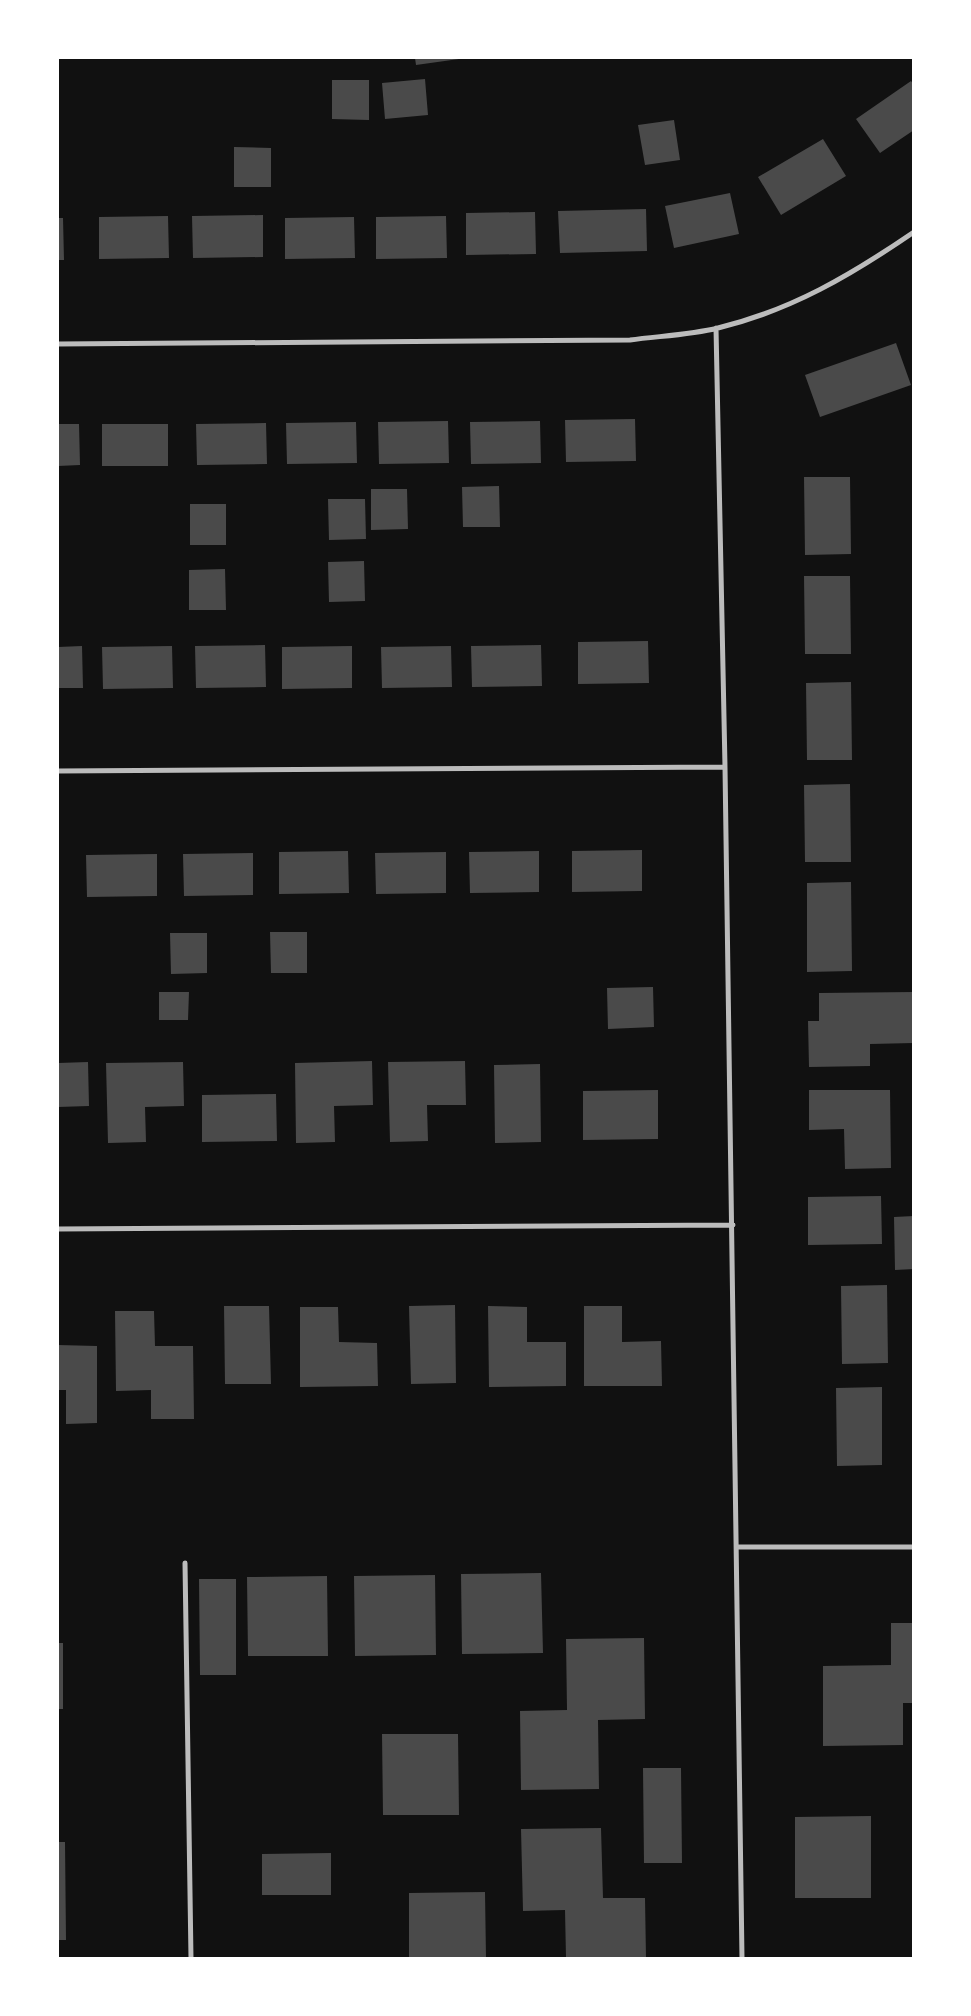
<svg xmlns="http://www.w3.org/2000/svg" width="971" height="2016" viewBox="0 0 971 2016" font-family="Arial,sans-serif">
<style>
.building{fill:#4a4a4a}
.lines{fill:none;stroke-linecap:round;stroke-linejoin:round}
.minor{stroke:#bcbcbc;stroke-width:5}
</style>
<rect width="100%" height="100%" fill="#111"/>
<!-- building -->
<path class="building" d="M415,58H459V59L416,65Z
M425,79L428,115L385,119L382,83Z
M332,80H369V120L332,119Z
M911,81L914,85V130L880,153L856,119Z
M674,120L680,160L645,165L638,125Z
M823,139L846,176L781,215L758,177Z
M234,147L271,148V187H234Z
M730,193L739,234L674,248L665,206Z
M646,209L647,251L560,253L558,211Z
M535,212L536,254L466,255V213Z
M263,215V257L193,258L192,216Z
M168,216L169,258L99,259V217Z
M446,216L447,258L376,259V217Z
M354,217L355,258L285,259V218Z
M58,218H63L64,260H58Z
M896,343L911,385L820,417L805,375Z
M635,419L636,461L566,462L565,420Z
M448,421L449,463L379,464L378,422Z
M540,421L541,463L471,464L470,422Z
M356,422L357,463L287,464L286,423Z
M266,423L267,464L197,465L196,424Z
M58,424H79L80,465L58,466Z
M102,424H168V466H102Z
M804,477H850L851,554L805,555Z
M499,486L500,527H463L462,487Z
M371,489H407L408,529L371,530Z
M328,499H365L366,539L329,540Z
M190,504H226V545H190Z
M364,561L365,601L329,602L328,562Z
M225,569L226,610H189V570Z
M804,576H850L851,654H805Z
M648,641L649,683L578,684V642Z
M265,645L266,687L196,688L195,646Z
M541,645L542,686L472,687L471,646Z
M82,646L83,688H58V647Z
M172,646L173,688L103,689L102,647Z
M352,646V688L282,689V647Z
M451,646L452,687L382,688L381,647Z
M851,682L852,760H807L806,683Z
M850,784L851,862H805L804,785Z
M642,850V891L572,892V851Z
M348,851L349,893L279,894V852Z
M539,851V892L470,893L469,852Z
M446,852V893L376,894L375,853Z
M253,853V895L184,896L183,854Z
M157,854V896L87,897L86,855Z
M851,882L852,971L807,972V883Z
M270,932H307V973H271Z
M170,933H207V973L171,974Z
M653,987L654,1027L608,1029L607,988Z
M159,992H189L188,1020H159Z
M914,992V1043L870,1044V1066L809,1067L808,1021H819V993Z
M372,1061L373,1105L334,1106L335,1142L296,1143L295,1063Z
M465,1061L466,1105H427L428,1141L390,1142L388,1062Z
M88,1062L89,1106L58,1107V1063Z
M183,1062L184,1106L145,1107L146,1142L108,1143L106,1063Z
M540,1064L541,1142L495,1143L494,1065Z
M658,1090V1139L583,1140V1091Z
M809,1090H890L891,1168L845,1169L844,1129L809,1130Z
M276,1094L277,1141L202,1142V1095Z
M881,1196L882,1244L808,1245V1197Z
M914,1216V1269L895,1270L894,1217Z
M887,1285L888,1363L842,1364L841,1286Z
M455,1305L456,1383L411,1384L409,1306Z
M224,1306H269L271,1384H225Z
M488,1306L527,1307V1342H566V1386L489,1387Z
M584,1306H622V1342L661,1341L662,1386H584Z
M300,1307H338L339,1342L377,1343L378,1386L300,1387Z
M115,1311H154L155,1346H193L194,1419H151V1390L116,1391Z
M58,1345L97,1346V1423L66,1424V1390H58Z
M882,1387V1465L837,1466L836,1388Z
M541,1573L543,1653L462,1654L461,1574Z
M435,1575L436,1655L355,1656L354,1576Z
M327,1576L328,1656H248L247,1577Z
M199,1579H236V1675H200Z
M891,1623H914V1703H903V1745L823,1746V1666L891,1665Z
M644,1638L645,1719L598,1720L599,1789L521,1790L520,1711L567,1710L566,1639Z
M58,1643H63V1709H58Z
M382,1734H458L459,1815H383Z
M643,1768H681L682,1863H644Z
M871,1816V1898H795V1817Z
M601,1828L603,1898H645L646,1958H566L565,1910L523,1911L521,1829Z
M58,1842H65L66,1940H58Z
M331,1853V1895H262V1854Z
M485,1892L486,1958H409V1893Z"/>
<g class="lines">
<!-- minor -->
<path class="minor" d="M716,328L725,767L742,1958
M58,344L630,340C659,336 690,335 718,328C792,310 851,275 914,232
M58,771L725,767
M58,1229L733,1225
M738,1547H914
M185,1563L191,1958"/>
</g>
<!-- border -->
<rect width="971" height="2016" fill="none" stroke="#ffffff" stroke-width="118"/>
</svg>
